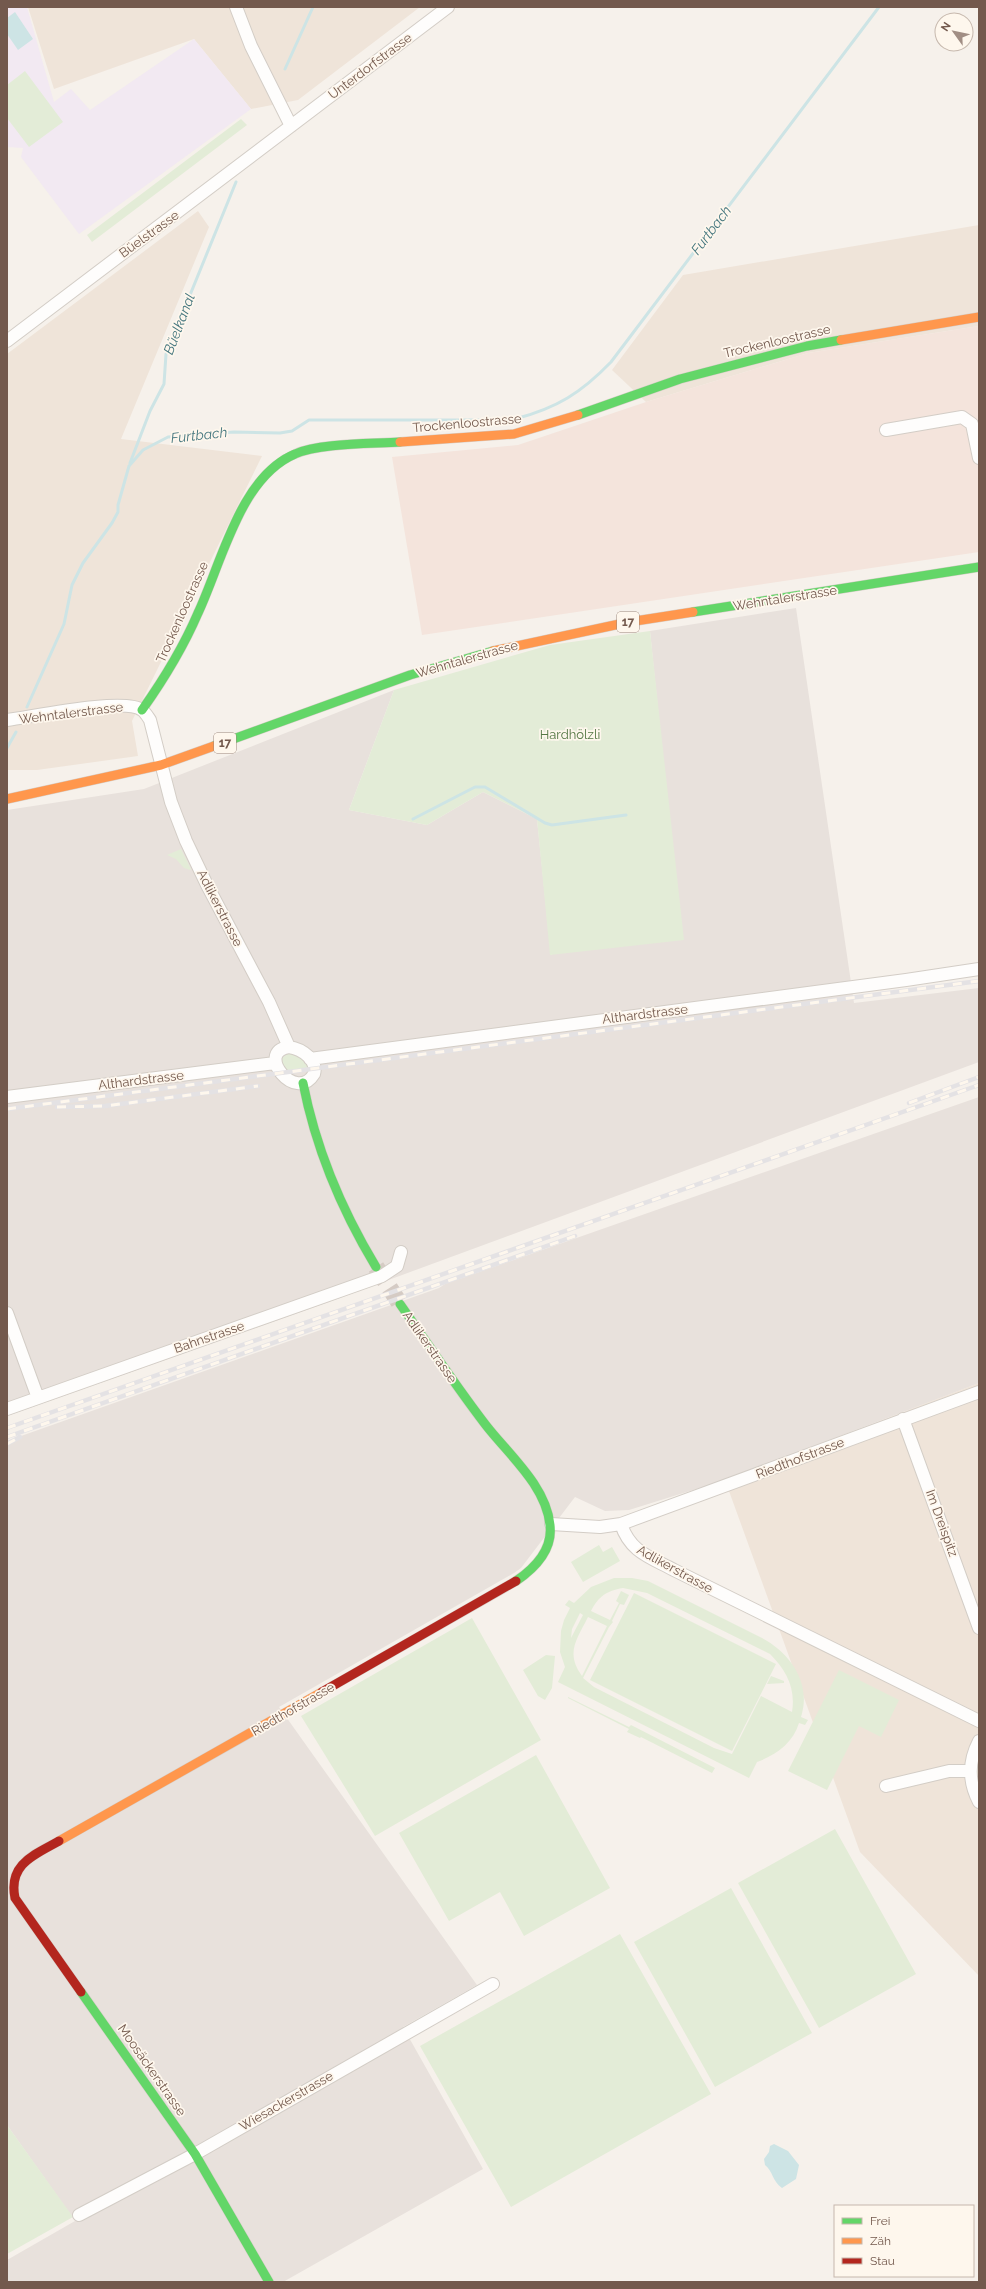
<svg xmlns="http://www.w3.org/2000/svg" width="986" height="2289" viewBox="0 0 986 2289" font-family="Raleway,sans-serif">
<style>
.residential{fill:#efe4d9}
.commercial{fill:#f4e4dc}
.industrial{fill:#e8e1dc}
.education{fill:#f2e9f2}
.green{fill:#e3ecd7;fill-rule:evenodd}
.water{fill:#cde4e5}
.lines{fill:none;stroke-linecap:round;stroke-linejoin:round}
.stream{stroke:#cde4e5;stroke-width:3}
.secondary-tunnel{stroke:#d5cbc4;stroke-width:17;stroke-dasharray:17 8;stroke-linecap:butt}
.street-casing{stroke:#d3cdc6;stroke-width:14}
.fast-casing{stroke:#d6cec8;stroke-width:10}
.slow-casing{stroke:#d6cec8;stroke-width:10}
.jam-casing{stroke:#d6cec8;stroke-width:10}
.street{stroke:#fefdfc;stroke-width:12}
.fast{stroke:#63d668;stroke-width:9}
.slow{stroke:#ff974d;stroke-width:9}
.jam{stroke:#b3261e;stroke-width:9}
.rail-casing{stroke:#e4e2e4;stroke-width:4.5}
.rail{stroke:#fef7ed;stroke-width:3;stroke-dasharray:9;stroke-linecap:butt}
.labels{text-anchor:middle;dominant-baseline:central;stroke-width:3.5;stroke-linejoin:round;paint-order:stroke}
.shield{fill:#fef7ed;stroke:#9d887d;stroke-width:1}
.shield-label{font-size:12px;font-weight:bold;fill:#73594d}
.street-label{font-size:13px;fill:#73594d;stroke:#fef7ed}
.park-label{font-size:13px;fill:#557845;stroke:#fef7ed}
.water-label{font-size:14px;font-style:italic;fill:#44767e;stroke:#fef7ed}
</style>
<rect width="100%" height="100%" fill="#f6f1eb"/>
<!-- residential -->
<path class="residential" d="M28,7H420L298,100L251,109L194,39L54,89Z
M198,211L209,227L121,439L262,456L132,721L138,756L37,770H7V354Z
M979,225V326L808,353L646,402L612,370L683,275Z
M979,1383V1976L860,1852L725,1480Z"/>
<!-- commercial -->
<path class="commercial" d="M979,326V552L422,635L392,457L518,445L646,402L808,353Z"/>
<!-- industrial -->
<path class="industrial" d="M796,608L854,1003L979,988V1062L329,1302L7,1416V810L144,789L394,690L349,810L427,825L483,792L537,819L551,955L673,857L650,631Z
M979,1097V1383L725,1480L629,1510L605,1511L575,1497L521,1568L514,1573L279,1707L477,1985L403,2027L483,2169L283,2282H7V2260L75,2221L7,2125V1441L439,1288L445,1284Z"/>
<!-- education -->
<path class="education" d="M7,7H27L54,102L71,89L90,110L194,39L251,109L79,234L21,157L23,148L7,147Z"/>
<!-- green -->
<path class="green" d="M25,71L63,122L29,147L7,118V85Z
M241,119L247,125L92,242L87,235Z
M650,631L684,940L550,955L537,819L483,792L427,825L349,810L394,690L550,645Z
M181,849L191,869L190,870L184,868L176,859L167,855Z
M289,1053L304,1060L309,1068L286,1071L282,1066V1058Z
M599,1545L603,1552L612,1547L620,1561L583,1582L571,1562Z
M614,1578H632L648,1581L762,1638C790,1653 812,1683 801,1717L808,1720L805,1725L799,1723C793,1743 776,1755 757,1762L749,1778L558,1682L565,1667L560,1652L561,1631L564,1620L570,1608L565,1605L569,1600L574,1603L591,1587ZM623,1588L647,1593L770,1654C786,1670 796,1688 792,1712L761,1696L732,1754L714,1748L594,1687L583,1678L609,1627L613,1622L612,1621L620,1604L624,1605L629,1595L621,1591L616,1601L619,1603L610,1620L591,1611C599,1596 606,1591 623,1588ZM580,1613L583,1615L571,1638L572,1629ZM588,1617L607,1626L582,1676C565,1653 577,1639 588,1617Z
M634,1593L776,1664L732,1751L590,1680Z
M472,1618L541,1740L375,1836L301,1716Z
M546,1655L555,1656L552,1688L545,1700L538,1696L523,1670Z
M839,1670L899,1700L881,1737L859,1726L827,1790L788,1771Z
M771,1676L784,1681V1683L767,1684Z
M568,1697L629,1727L631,1725L715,1768L712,1773L641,1737L640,1738L627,1732L629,1729L568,1698Z
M536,1755L610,1888L524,1936L500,1892L449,1921L399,1833Z
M835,1829L916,1974L819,2028L738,1883Z
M731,1888L812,2033L715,2087L634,1942Z
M620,1934L711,2094L511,2207L420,2046Z
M7,2125L73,2217L7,2254Z"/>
<!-- water -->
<path class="water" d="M15,12L33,39L18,50L7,34V18Z
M774,2144L788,2151L799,2165L796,2179L782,2188C772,2181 773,2171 765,2165L764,2159L769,2152L770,2146Z"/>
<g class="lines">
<!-- stream -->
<path class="stream" d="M285,69L313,7
M515,419C557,408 581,393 611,362L879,7
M130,463L150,411L164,384L166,354L236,182
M27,707L64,624L72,585L83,563L112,523L118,512V505L129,466L143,450L168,437L234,432L280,433L292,431L309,420H492
M7,748L16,732
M413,819L475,787H485L545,823L552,825L626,815"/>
<!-- secondary-tunnel -->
<path class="secondary-tunnel" d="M376,1267L400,1304"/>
<!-- street casing -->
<g class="street-casing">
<path id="street" d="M236,7L251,46L291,126
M7,341L448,7
M886,430L962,417L972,424L979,458
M7,720C32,717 124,697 142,710C145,712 148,717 150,720L171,802L186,841L207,885L269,1002L289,1047
M289,1047C302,1049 318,1060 314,1074C296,1104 254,1052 289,1047Z
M310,1059L906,980L979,969
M7,1097L275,1063
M7,1313L38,1398
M7,1409L382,1276L397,1266L401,1252
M903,1419L979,1628
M551,1524L600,1527L621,1524L979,1392
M621,1524C630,1552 650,1557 674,1570L979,1721
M979,1741C968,1762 968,1781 979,1802
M886,1786L949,1771H969
M79,2215L195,2154L493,1984"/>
</g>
<!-- fast casing -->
<g class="fast-casing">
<path id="fast" d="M578,415L680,379L807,346L841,340
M693,612L979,567
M142,710C164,679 183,648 198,613C222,562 240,477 295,454C319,443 372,444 400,442
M214,746L410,675L493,651
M303,1083C316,1150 341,1209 376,1267
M400,1304C428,1344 455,1385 485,1424C507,1453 546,1485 550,1525C553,1550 535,1568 516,1581
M81,1992L195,2154L269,2282"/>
</g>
<!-- slow casing -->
<g class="slow-casing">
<path id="slow" d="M841,340L979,317
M400,442L514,434L578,415
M493,651L629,622L693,612
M7,799L161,765L214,746
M59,1841L322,1692"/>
</g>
<!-- jam casing -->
<g class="jam-casing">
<path id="jam" d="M322,1692L516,1581
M59,1841C34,1855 8,1864 15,1898L81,1992"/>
</g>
<!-- street -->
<use href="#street" class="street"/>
<!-- fast -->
<use href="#fast" class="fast"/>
<!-- slow -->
<use href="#slow" class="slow"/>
<!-- jam -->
<use href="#jam" class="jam"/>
<!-- rail casing -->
<g class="rail-casing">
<path id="rail" d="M909,1103L979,1077
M57,1107L105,1106L258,1086
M7,1109L979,981
M7,1428L979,1085
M7,1437L575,1236
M7,1444L20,1437"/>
</g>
<!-- rail -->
<use href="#rail" class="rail"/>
</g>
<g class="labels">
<!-- shield labels -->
<g class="shield">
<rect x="617" y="612" width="22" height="20" rx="3"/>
<rect x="214" y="733" width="22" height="20" rx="3"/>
</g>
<g class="shield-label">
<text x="628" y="622">17</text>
<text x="225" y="743">17</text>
</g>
<!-- street labels -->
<g class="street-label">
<text transform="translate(370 66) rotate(-37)">Unterdorfstrasse</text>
<text transform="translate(149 234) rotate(-36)">Büelstrasse</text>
<text transform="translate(777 341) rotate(-13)">Trockenloostrasse</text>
<text transform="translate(467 423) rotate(-5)">Trockenloostrasse</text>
<text transform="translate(785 598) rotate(-9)">Wehntalerstrasse</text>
<text transform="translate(182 612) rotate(-66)">Trockenloostrasse</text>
<text transform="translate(467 659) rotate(-16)">Wehntalerstrasse</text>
<text transform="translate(71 713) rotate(-7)">Wehntalerstrasse</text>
<text transform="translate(220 908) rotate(63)">Adlikerstrasse</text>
<text transform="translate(645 1014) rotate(-7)">Althardstrasse</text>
<text transform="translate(141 1080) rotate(-7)">Althardstrasse</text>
<text transform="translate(209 1337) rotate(-19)">Bahnstrasse</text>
<text transform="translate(430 1347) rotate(55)">Adlikerstrasse</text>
<text transform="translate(800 1458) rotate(-21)">Riedthofstrasse</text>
<text transform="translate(942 1523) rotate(70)">Im Dreispitz</text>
<text transform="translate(675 1569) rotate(29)">Adlikerstrasse</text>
<text transform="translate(293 1709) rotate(-30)">Riedthofstrasse</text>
<text transform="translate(152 2070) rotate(55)">Moosäckerstrasse</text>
<text transform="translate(286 2101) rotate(-30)">Wiesackerstrasse</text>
</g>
<!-- park labels -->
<g class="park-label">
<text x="570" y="734">Hardhölzli</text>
</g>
<!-- water labels -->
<g class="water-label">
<text transform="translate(711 230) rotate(-53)">Furtbach</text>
<text transform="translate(179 324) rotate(-69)">Büelkanal</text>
<text transform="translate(199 435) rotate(-6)">Furtbach</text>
</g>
</g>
<!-- border -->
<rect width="986" height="2289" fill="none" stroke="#73594d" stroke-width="16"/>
<!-- legend -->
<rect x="834" y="2205" width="140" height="72" fill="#fef7ed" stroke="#c6b8ad"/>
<rect x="842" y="2218" width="20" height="6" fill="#63d668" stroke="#c6b8ad"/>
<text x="870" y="2225" font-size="12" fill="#73594d">Frei</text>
<rect x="842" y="2238" width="20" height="6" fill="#ff974d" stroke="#c6b8ad"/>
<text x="870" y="2245" font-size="12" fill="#73594d">Zäh</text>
<rect x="842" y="2258" width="20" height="6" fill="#b3261e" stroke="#c6b8ad"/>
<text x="870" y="2265" font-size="12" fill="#73594d">Stau</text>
<!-- north arrow -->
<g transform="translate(954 32) rotate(303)"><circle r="19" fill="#fef7ed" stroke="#c6b8ad"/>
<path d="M0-3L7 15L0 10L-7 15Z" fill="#a18e84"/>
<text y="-6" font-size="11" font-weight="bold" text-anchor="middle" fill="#73594d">N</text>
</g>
</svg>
